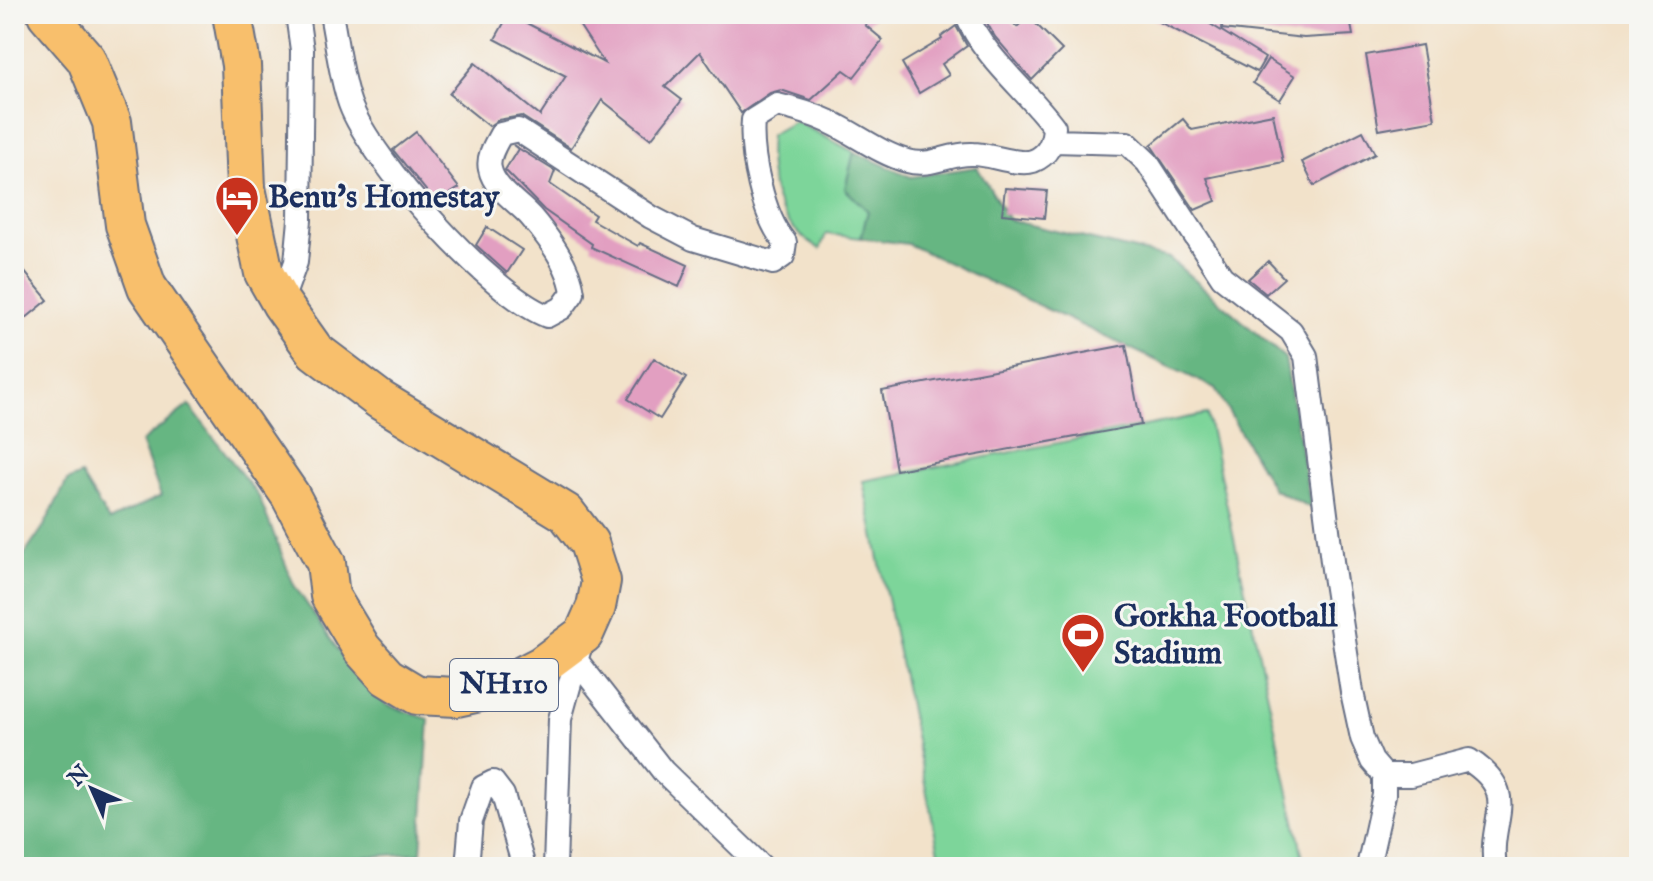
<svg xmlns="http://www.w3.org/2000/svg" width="1653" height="881" viewBox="0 0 1653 881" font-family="'IM FELL English',serif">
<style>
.green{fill:#7dd59a;stroke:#4c827c;stroke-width:2}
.forest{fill:#66b682;stroke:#407270;stroke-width:2}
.building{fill:#e29fc1}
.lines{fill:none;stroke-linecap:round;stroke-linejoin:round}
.minor-casing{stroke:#666e84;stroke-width:26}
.trunk-casing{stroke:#666e84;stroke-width:42}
.minor{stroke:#fff;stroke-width:22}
.trunk{stroke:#f8bf6c;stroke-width:38}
.labels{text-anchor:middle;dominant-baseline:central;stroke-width:6;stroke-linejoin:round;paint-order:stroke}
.shield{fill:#f6f6f2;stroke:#5d6b8a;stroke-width:2}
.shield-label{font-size:30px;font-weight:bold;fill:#1b2f5e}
.poi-label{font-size:32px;font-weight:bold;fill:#1b2f5e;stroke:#f6f6f2;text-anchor:start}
</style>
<rect width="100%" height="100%" fill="#f6f6f2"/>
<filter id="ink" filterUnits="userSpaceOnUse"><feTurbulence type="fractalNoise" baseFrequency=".0125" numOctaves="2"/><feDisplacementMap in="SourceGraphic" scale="16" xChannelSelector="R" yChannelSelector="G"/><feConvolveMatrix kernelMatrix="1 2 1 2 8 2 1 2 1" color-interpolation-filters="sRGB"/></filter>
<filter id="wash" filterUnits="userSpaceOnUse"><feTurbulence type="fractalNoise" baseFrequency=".006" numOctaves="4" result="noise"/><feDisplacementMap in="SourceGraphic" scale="32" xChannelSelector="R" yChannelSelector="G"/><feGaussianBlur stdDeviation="1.8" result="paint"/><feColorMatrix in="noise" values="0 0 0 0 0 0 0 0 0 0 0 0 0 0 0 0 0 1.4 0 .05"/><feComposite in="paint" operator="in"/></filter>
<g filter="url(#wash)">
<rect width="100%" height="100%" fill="#f2e2ca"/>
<!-- green -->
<path class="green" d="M795,121L854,152L845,189L868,211L861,238L826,234L820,249C776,224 766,184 770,135Z
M1207,414L1305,867H942L863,481Z"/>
<!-- forest -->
<path class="forest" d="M854,152L911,177L977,167L1009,220L1169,258L1285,358L1311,508L1273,489L1215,388L908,244L861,238L868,211L845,189Z
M189,405L259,497L294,585L353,672L387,705L429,719L421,853L345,858V867H30L14,856V570L44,526L67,481L81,475L109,521L161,496L141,442Z"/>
<g id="blocks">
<!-- building -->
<path class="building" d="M509,14L604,63L572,14H878L865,25L883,40L854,77L844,70L811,100L781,90L770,93L741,113L700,52L665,87L682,100L651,139L602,100L571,148L521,116L498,120L489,126L449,94L475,63L540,116L566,76L495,39Z
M982,14H1014L1008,18L1017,27L1028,16L1062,50L1032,80L995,37Z
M1144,14H1194L1265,58L1257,72Z
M1223,14H1349L1353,35L1304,38L1222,29Z
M956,26L967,46L942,64L949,75L919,93L902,63L942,39L941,37Z
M1422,45L1435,120L1379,130L1366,55Z
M1268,59L1295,76L1280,100L1253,83Z
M1273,114L1283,162L1207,178L1216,201L1195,210L1151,145L1183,119L1192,130Z
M1363,131L1375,154L1314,186L1302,162Z
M416,132L459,188L436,203L393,150Z
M513,145L555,171L550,184L595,215L592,220L638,246L640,243L688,265L679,287L591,247L592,244L544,210L505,170L518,149Z
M1005,188L1047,191L1044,218L1002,214Z
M487,227L522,250L507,273L476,245Z
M14,259L48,300L14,328Z
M1268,261L1284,278L1266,294L1248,279Z
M1126,345L1141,425L896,470L882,391Z
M654,358L686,378L660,419L628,399Z"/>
</g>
</g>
<g filter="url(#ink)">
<use href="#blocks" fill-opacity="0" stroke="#666e84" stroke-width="2"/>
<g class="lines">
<!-- minor casing -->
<g class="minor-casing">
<path id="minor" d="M331,14C337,43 340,76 350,104C371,161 491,295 547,316L562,308L573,293C570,266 549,238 531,217C519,203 494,189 490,169C487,157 495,145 501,134L518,130L651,217L693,239L773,263L783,256L785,242C763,217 750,154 753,120L777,105C795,109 813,114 830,122C856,134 879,153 907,161C931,168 948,153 973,154C990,154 1018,166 1033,161C1049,155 1053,142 1054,127C1026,89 984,58 966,14
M1053,141L1127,143L1147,162L1222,277L1291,331L1306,356L1333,569L1352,692L1362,738L1372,761L1384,775H1411L1469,760C1523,795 1487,818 1495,867
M281,303L296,262L300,220L302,50L297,14
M577,661L663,771L762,867
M467,867L471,821L483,787L493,782L503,795L524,867
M555,867L560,719L579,651
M1368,867L1384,795V775"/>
</g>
<!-- trunk casing -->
<g class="trunk-casing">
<path id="trunk" d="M47,14L86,59L112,122L125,225L147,287L290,495L326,563L330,596L362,649L387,677L417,695L457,697L498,688L541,666L584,634L596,607L601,581L589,543L566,513L380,400L315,351L281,303L264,273L246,188L241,65L232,14"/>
</g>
<!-- minor -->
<use href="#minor" class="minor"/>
<!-- trunk -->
<use href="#trunk" class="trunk"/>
</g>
</g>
<!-- icons -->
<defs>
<g id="hotel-pin" transform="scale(2.3)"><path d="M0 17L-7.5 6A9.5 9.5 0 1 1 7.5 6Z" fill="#c8321e" stroke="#f6f6f2"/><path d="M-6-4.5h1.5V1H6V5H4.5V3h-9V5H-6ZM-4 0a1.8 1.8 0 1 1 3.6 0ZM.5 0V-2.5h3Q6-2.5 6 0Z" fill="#fff"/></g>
<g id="stadium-pin" transform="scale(2.3)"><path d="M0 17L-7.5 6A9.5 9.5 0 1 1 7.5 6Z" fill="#c8321e" stroke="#f6f6f2"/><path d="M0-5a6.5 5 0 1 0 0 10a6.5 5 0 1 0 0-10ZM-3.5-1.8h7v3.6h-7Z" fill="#fff"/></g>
</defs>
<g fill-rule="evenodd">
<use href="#hotel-pin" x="237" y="198"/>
<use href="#stadium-pin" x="1083" y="635"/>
</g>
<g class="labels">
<!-- shield labels -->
<rect class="shield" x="450" y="659" width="108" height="52" rx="6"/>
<g class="shield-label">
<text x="504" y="685">NH110</text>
</g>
<!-- poi labels -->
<g class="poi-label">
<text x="268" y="198">Benu's Homestay</text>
<text x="1114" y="617">Gorkha Football<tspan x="1114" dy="37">Stadium</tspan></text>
</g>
</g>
<!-- margin -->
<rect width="1653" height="881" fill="none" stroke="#f6f6f2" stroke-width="48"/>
<!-- north arrow -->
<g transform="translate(92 789) rotate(315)" stroke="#f6f6f2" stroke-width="6" paint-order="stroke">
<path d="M0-6L14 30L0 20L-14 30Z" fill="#1b2f5e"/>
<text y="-12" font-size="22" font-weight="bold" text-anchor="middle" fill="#1b2f5e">N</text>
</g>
</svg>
